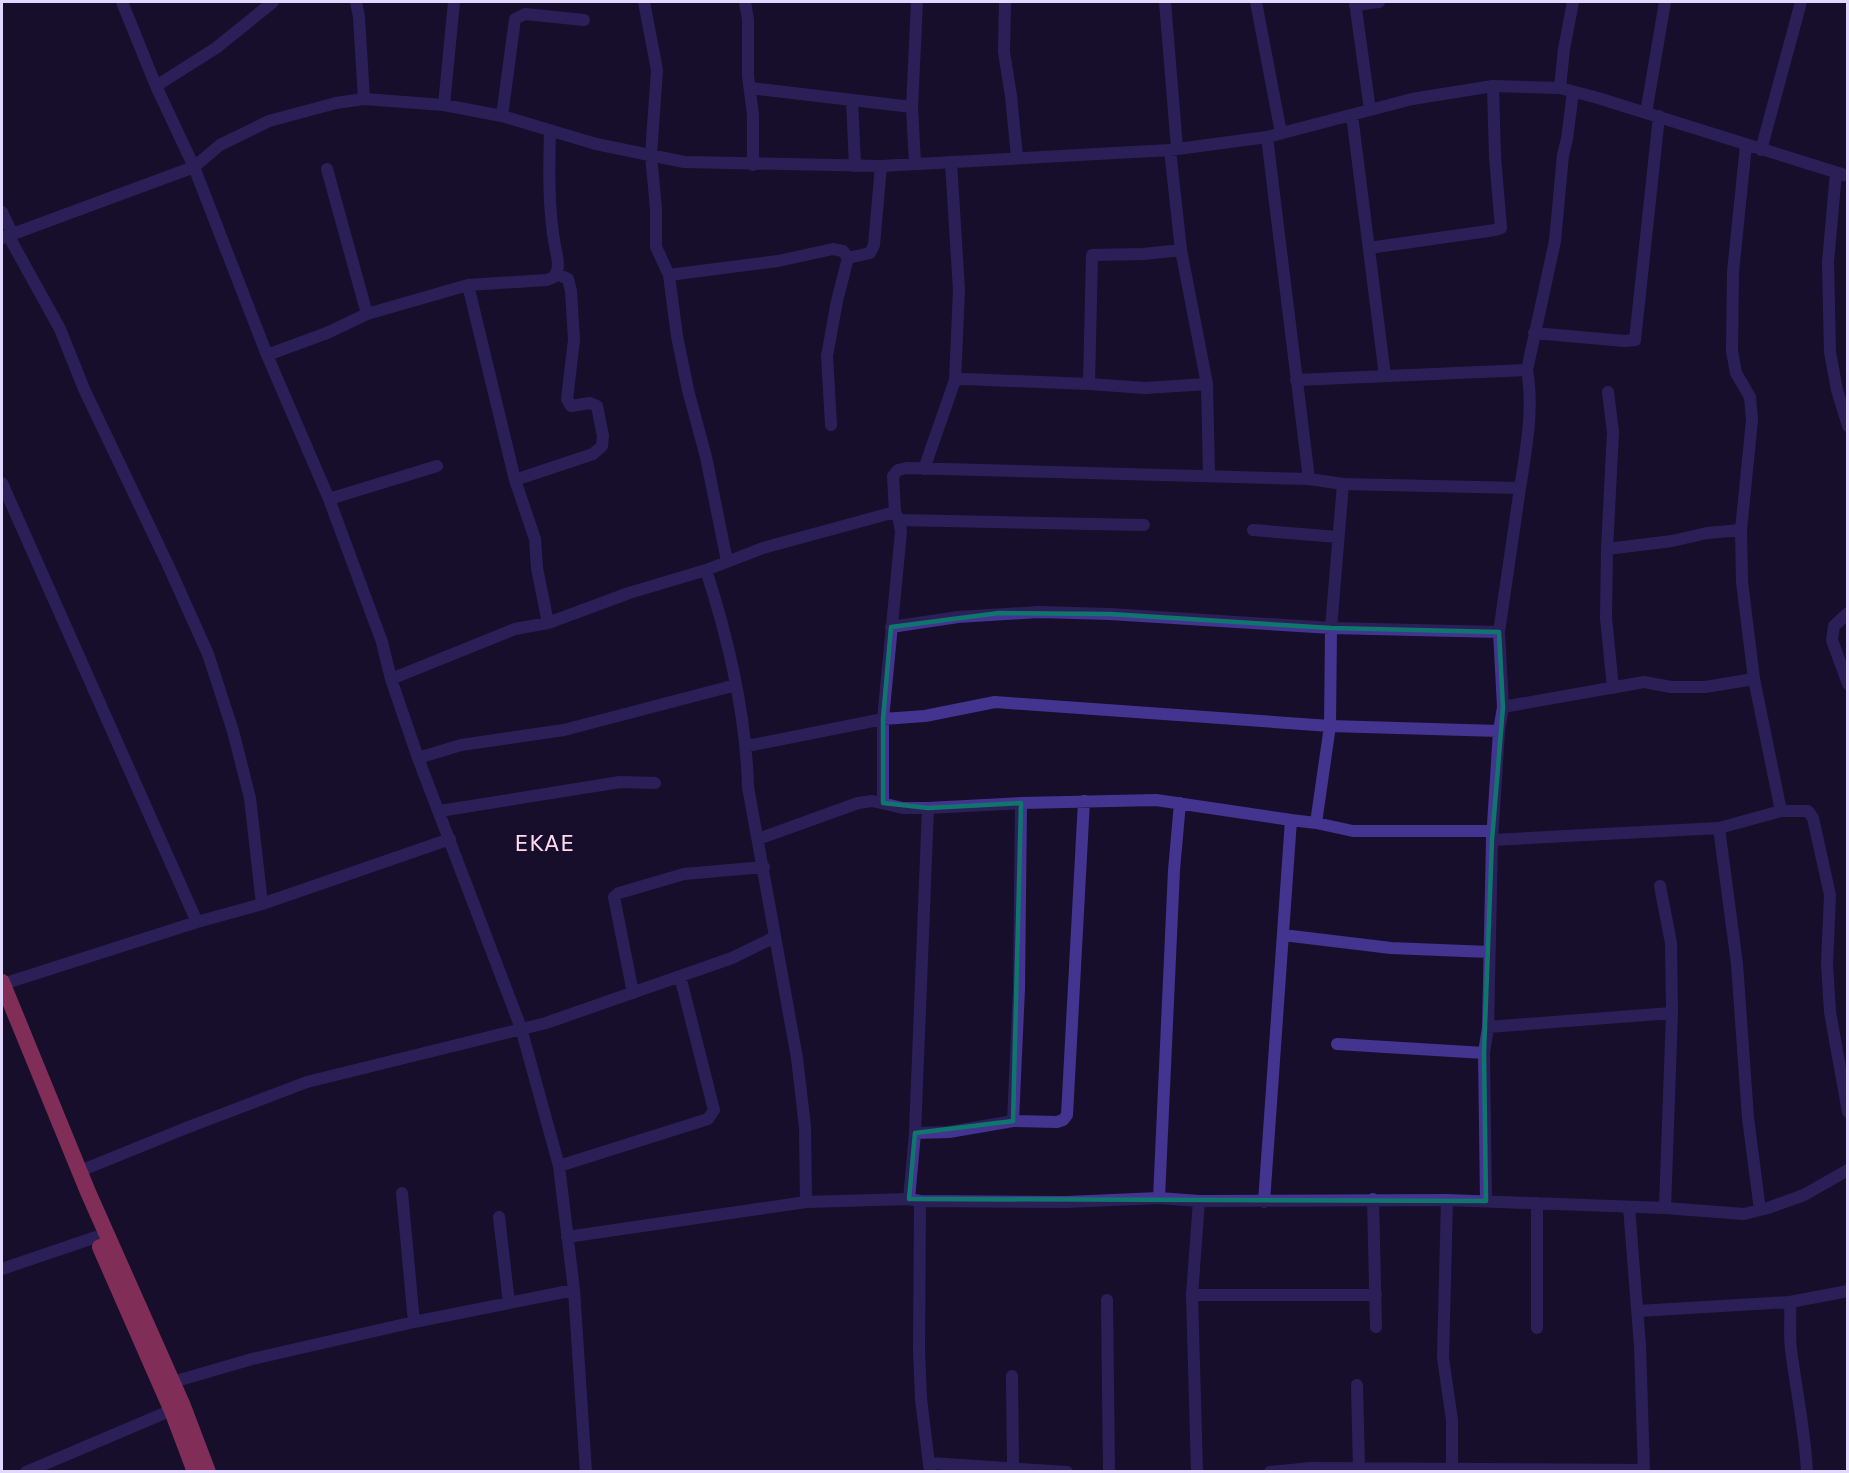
<svg xmlns="http://www.w3.org/2000/svg" width="1849" height="1473" viewBox="0 0 1849 1473" font-family="'DejaVu Sans',sans-serif">
<style>
.lines{fill:none;stroke-linecap:round;stroke-linejoin:round}
.minor{stroke:#43348f;stroke-width:12}
.highway{stroke:#ff538f;stroke-width:16}
.marked{fill:none;stroke:#0f766e;stroke-width:4.5;stroke-linejoin:round}
.labels{text-anchor:middle;dominant-baseline:central;stroke-width:4.5;stroke-linejoin:round;paint-order:stroke}
.quarter-label{font-size:21px;letter-spacing:1.5px;fill:#ffdaed;stroke:#170e2c}
</style>
<rect width="100%" height="100%" fill="#170e2c"/>
<g class="lines">
<!-- minor -->
<path class="minor" d="M122,2L156,86L194,167L267,355L329,499L382,642L391,679L418,758L521,1028L559,1166L574,1290L586,1472
M356,2L359,17L364,99
M644,2L657,70L651,155L656,209V247L669,275L677,336L688,390L706,457L727,561
M745,2L748,20V76L753,115V165
M1005,2L1004,52L1011,96L1017,157
M1165,2L1177,148
M1256,2L1281,133
M1355,2L1370,110
M1355,5L1379,2
M156,86L216,48L273,2
M750,88L912,107
M1560,88L1564,49L1573,2
M852,100L855,166
M444,105L454,2
M1646,113L1665,2
M1352,115L1385,376
M502,116L515,19L525,14L584,20
M1267,137L1309,479
M1746,145L1733,272L1732,351L1736,373L1750,397L1752,420L1741,530L1742,582L1754,679L1781,811
M1170,150L1181,250L1207,384L1209,476
M1761,150L1801,2
M951,162L959,290L955,380
M915,163L912,107L917,2
M327,169L367,314
M1836,173L1828,262L1830,352L1837,390L1848,426
M2,212L12,233
M8,235L60,329L84,389L168,565L208,654L233,731L250,798L262,904
M2,238L194,167L220,145L269,121L336,103L364,99L444,105L502,116L596,144L684,162L881,166L1170,150L1267,137L1412,99L1493,86L1560,88L1598,98L1848,176
M1369,248L1495,230L1501,228L1495,157L1493,86
M848,258L870,253L874,245L881,166
M669,275L778,261L833,249L843,251L848,258L837,301L827,356L831,425
M468,285L515,480L535,539L537,568L548,623
M1534,333L1625,341L1635,340L1659,116
M267,355L327,333L367,314L468,285L547,280L554,277C561,268 557,257 555,246C548,208 549,169 550,130
M1296,380L1527,370
M1089,384L1092,255L1143,254L1181,250
M1608,392L1613,432L1607,549L1606,618L1613,688
M924,469L955,380L965,379L1089,384L1145,388L1207,384
M515,480L593,454L602,446L603,436L597,406L590,403L571,406L567,399L574,340L571,291L568,279L557,274
M2,483L197,922
M329,499L437,466
M899,520L1144,525
M1253,530L1338,537
M1607,549L1672,541L1707,533L1741,530
M706,570C729,641 746,713 748,787L797,1058L805,1127L806,1202
M1848,613L1834,626L1832,640L1848,684
M891,627L958,617L1039,612L1110,614L1331,628L1499,632
M391,679L515,629L548,623L629,593L706,570L763,548L895,512L893,476L898,470L907,468L1309,479L1343,484L1520,488C1526,450 1534,409 1527,370L1555,241L1563,155L1567,139L1573,92
M1503,707L1644,682L1671,687H1705L1754,679
M747,746L883,719L925,716L995,702L1330,726L1499,731
M418,758L461,745L564,730L736,685
M883,803V719L901,532L899,520L895,512
M440,811L620,782L655,783
M1291,820L1316,823L1353,831H1492
M1316,823L1330,726L1331,628L1343,484
M1719,828L1737,964L1748,1118L1760,1210
M758,839L858,803L872,801L903,808H928L1021,803L1156,800L1291,820L1264,1202
M1492,840L1719,828L1781,811H1808L1813,818L1830,895L1827,964L1830,1012L1848,1112
M1660,886L1671,943L1672,1013L1665,1208
M1283,935L1391,948L1489,952
M3,984L197,922L262,904L450,839
M633,993L614,897L619,893L684,874L764,867
M1488,1027L1672,1013
M1337,1044L1484,1053
M1013,1121L1019,989L1021,803
M915,1133L949,1132L1013,1121L1057,1122L1063,1120L1067,1115L1084,801
M559,1166L708,1119L714,1110L680,976
M80,1171L186,1128L307,1082L546,1023L732,958L775,937
M402,1193L414,1322
M1159,1198L1174,870L1180,803
M909,1199L915,1133L928,808
M1373,1199L1376,1327
M1447,1200L1443,1358L1452,1420V1470
M920,1201L919,1350L921,1399L930,1472
M1486,1201L1484,1053L1488,1027L1492,840L1499,731L1503,707L1499,632L1520,488
M1629,1207L1640,1346L1644,1472
M499,1217L509,1303
M567,1237L806,1202L909,1199L920,1201L1066,1202L1159,1198L1199,1201L1447,1200L1665,1208L1744,1214L1768,1208L1804,1195L1848,1170
M2,1269L96,1237
M1192,1295H1376
M1107,1300L1109,1472
M1790,1302L1848,1291
M1638,1311L1790,1302C1791,1318 1789,1334 1791,1349C1796,1390 1805,1430 1807,1472
M1537,1328V1203
M1012,1376L1013,1468
M173,1382L252,1359L414,1322L574,1290
M1357,1385L1359,1469
M930,1463L1067,1472
M26,1472L179,1407
M1197,1472L1192,1295L1199,1201
M1270,1472L1311,1468L1644,1470"/>
<!-- highway -->
<path class="highway" d="M2,982L88,1192L183,1406L208,1472
M100,1247L172,1411L195,1472"/>
</g>
<!-- marked area -->
<path d="M0 0H1849V1473H0ZM999,613L1110,614L1331,628L1499,632L1503,707L1492,840L1484,1053L1486,1201L909,1199L915,1133L1013,1121L1021,803L928,808L883,803V719L891,627Z" fill="#170e2c" fill-opacity=".55" fill-rule="evenodd"/>
<path class="marked" d="M999,613L1110,614L1331,628L1499,632L1503,707L1492,840L1484,1053L1486,1201L909,1199L915,1133L1013,1121L1021,803L928,808L883,803V719L891,627Z"/>
<g class="labels">
<!-- quarter labels -->
<g class="quarter-label">
<text x="545" y="844">EKAE</text>
</g>
</g>
<!-- border -->
<rect width="1849" height="1473" fill="none" stroke="#e2d8ff" stroke-width="6"/>
</svg>
